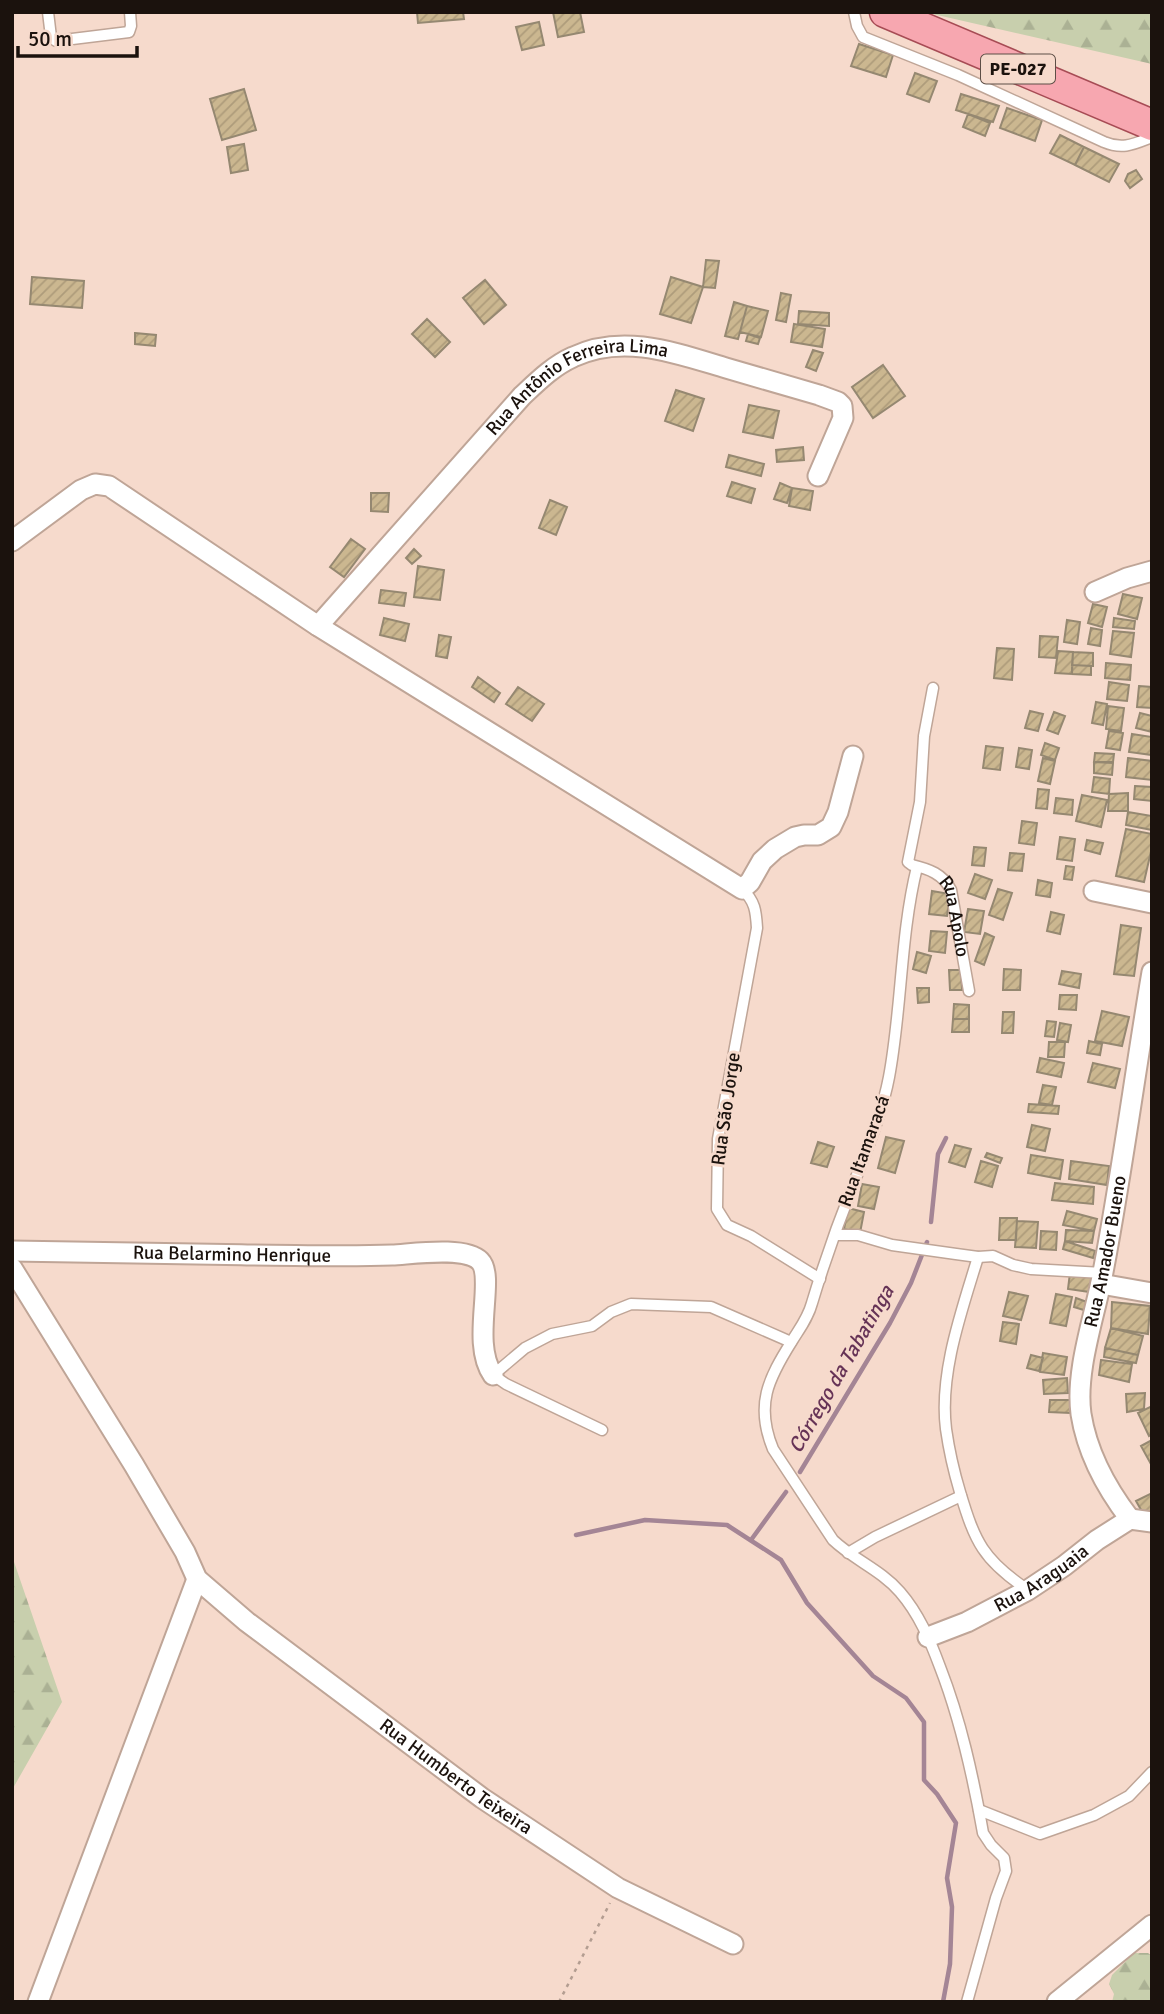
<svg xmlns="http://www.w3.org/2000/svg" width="1164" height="2014" viewBox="0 0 1164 2014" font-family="Signika,sans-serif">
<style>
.forest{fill:url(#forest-firs)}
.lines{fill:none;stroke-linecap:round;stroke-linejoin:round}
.stream{stroke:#a48595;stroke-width:4.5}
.building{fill:url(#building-hatch);stroke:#958871;stroke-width:2}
.lane-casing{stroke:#bfa597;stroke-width:13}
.street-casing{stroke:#bfa597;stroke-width:23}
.primary-casing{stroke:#a74c55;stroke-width:33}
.path{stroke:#b39d91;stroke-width:2.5;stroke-dasharray:3.5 5;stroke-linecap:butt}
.lane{stroke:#fff;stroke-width:10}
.street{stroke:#fff;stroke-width:19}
.primary{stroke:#f7a7b0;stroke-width:30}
.labels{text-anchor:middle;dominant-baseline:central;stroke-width:6;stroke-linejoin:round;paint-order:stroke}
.shield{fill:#f6dacc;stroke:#5d4e46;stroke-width:2}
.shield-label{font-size:18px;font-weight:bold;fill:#1b120d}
.street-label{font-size:19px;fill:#1b120d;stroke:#f6dacc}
.water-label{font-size:21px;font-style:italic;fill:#663356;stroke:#f6dacc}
</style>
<defs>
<pattern id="forest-firs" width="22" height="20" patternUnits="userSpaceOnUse" patternTransform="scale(1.75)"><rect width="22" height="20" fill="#c8cfad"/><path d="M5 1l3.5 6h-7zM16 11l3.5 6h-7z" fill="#abb194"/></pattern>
<pattern id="building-hatch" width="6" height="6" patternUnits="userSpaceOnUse" patternTransform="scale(1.75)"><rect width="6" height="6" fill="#cbb790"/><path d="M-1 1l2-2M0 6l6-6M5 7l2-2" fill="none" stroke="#ae9c7b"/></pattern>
</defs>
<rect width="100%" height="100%" fill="#f6dacc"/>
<!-- forest -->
<path class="forest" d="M924,12H1152V64Z
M12,1556L62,1702L12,1790Z
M1134,1953H1148L1152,1956V2002H1112L1114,1994L1109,1984L1112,1975Z"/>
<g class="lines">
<!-- stream -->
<path class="stream" d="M931,1222L938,1154L946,1138
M800,1472L890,1323L911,1283L927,1242
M576,1535L645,1520L727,1525L781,1560L807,1603L873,1676L906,1698L924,1722V1780L937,1794L956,1823L947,1878L952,1907L950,1964L943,2002
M751,1540L786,1492"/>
</g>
<!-- building -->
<path class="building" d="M417,12H463L464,19L418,23Z
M553,12H580L584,32L558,37Z
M539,22L544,45L522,50L516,27Z
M859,44L893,55L886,77L851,66Z
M915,73L937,81L929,102L907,94Z
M244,89L256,130L222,140L210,99Z
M961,94L999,106L993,122L956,110Z
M1007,108L1042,120L1035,141L1000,128Z
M968,114L990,123L985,136L963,127Z
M1060,135L1084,147L1075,165L1050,153Z
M244,144L248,170L231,173L227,147Z
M1084,147L1119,164L1109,182L1075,165Z
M1136,170L1142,179L1130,188L1125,181L1128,174Z
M706,260L719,261L715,288L703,287Z
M32,277L84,281L82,308L30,304Z
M671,277L703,287L691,323L660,314Z
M485,280L506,305L484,324L463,298Z
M781,293L791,295L786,322L776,320Z
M734,302L747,306L738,339L725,336Z
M747,306L768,311L761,337L740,332Z
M799,311L829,313V326L798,324Z
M427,319L450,342L435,357L412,334Z
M794,324L825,329L822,347L791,342Z
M135,333L156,335L155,346L135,344Z
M748,334L760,338L758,344L746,341Z
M813,350L823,353L816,371L806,367Z
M883,365L905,396L873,418L852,387Z
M676,390L704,399L693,431L665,421Z
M749,405L779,411L773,438L743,432Z
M803,447L804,460L777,462L776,450Z
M729,455L764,464L761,476L726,467Z
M732,482L755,489L751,503L727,496Z
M780,483L792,488L787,503L774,499Z
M792,488L813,491L810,510L789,506Z
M371,493H389L388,512L371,511Z
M550,500L567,507L556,535L539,528Z
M351,539L365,549L344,577L330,567Z
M414,549L421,556L412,564L406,558Z
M418,566L444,570L440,600L414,597Z
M381,590L406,593L404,606L379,603Z
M1123,594L1142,598L1137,619L1118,614Z
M1093,604L1107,607L1102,627L1088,623Z
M384,618L409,624L405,641L380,635Z
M1114,618L1135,621L1134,629L1113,627Z
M1067,620L1080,622L1077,644L1064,642Z
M1091,628L1102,630L1100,646L1088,644Z
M1113,631L1134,633L1131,657L1110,654Z
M439,635L451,637L447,658L436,656Z
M1040,636L1058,637L1056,658L1039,657Z
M997,648L1014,649L1012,680L994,678Z
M1058,651L1073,652L1072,674L1055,673Z
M1073,652L1093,653V666L1072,665Z
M1106,663L1131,665L1130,680L1105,678Z
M1072,665L1091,666V675L1072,674Z
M478,677L500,693L494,702L472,687Z
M1109,682L1129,685L1127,701L1107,699Z
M1139,686L1152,687V708L1137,707Z
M518,687L544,704L532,721L506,704Z
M1096,702L1107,704L1103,725L1092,723Z
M1108,706L1124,708L1121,731L1106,729Z
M1030,711L1043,714L1038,731L1025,728Z
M1054,712L1065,716L1058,734L1047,730Z
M1140,713L1152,716V732L1136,728Z
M1109,731L1123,733L1120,750L1106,748Z
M1132,734L1152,737V755L1129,752Z
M1045,743L1059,748L1055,760L1041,755Z
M986,746L1003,748L1000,770L983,768Z
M1019,748L1032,750L1029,769L1016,767Z
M1095,753L1114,754L1113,762H1094Z
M1043,758L1055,761L1050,784L1038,781Z
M1128,758L1152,761V780L1126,777Z
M1094,762L1113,763L1112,775L1094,773Z
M1094,777L1110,779L1109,794L1092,792Z
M1135,786L1152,787V801L1134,799Z
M1038,789L1049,790L1047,809L1036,808Z
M1128,793V811H1108L1109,794Z
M1082,795L1107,800L1101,827L1076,821Z
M1056,798L1073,800L1072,815L1054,813Z
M1128,812L1152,816V830L1126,825Z
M1022,821L1037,823L1034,845L1019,843Z
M1126,829L1152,834V847L1144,882L1116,876Z
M1060,837L1075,839L1072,861L1057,859Z
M1087,840L1103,843L1100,854L1085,850Z
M974,847L986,848L984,866L972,865Z
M1010,853L1024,854L1022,871L1008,870Z
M1066,866L1074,867L1072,880L1064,879Z
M975,874L992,880L985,899L968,893Z
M1038,880L1052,883L1050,897L1036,895Z
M998,889L1012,893L1003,920L989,915Z
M932,891L950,894L947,916L929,914Z
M968,909L984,911L980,934L964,932Z
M1051,912L1064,915L1060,934L1047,931Z
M1121,925L1141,928L1134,976L1114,974Z
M931,931L947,932L945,953L929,951Z
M985,933L994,937L984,965L975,961Z
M917,952L931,956L926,973L913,969Z
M1004,969L1021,970L1020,990H1003Z
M949,970H961L962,990H950Z
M1062,971L1081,974L1079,988L1059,984Z
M917,988H929V1002L918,1003Z
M1060,995H1077L1076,1010L1059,1009Z
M954,1004L969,1005V1019H953Z
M1102,1011L1129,1017L1122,1046L1095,1041Z
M1003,1012H1014L1013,1033H1002Z
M953,1019H969V1032H952Z
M1047,1021L1056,1022L1054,1037L1045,1036Z
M1060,1023L1071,1025L1068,1042L1057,1040Z
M1089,1041L1102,1044L1100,1055L1087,1053Z
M1049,1042H1065L1064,1057H1048Z
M1040,1058L1064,1063L1061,1077L1037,1072Z
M1093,1063L1120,1069L1115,1088L1088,1082Z
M1043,1085L1056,1087L1052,1105L1039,1103Z
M1029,1104L1059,1106L1058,1114L1028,1112Z
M1032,1125L1050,1129L1045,1151L1027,1147Z
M886,1137L904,1141L895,1173L878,1168Z
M818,1142L834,1147L827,1167L811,1163Z
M955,1145L971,1149L965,1167L949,1162Z
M987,1153L1002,1158L1000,1163L985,1157Z
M1031,1155L1063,1160L1060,1179L1028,1173Z
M981,1161L998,1166L992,1187L975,1182Z
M1071,1161L1109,1166L1107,1185L1069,1179Z
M1055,1183L1094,1187L1093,1204L1052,1200Z
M862,1184L879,1187L874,1209L858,1206Z
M848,1208L864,1212L860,1233L844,1229Z
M1067,1211L1097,1219L1094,1231L1063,1225Z
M1000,1218H1017L1016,1240H999Z
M1017,1221L1038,1222L1036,1248L1015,1247Z
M1066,1230L1094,1231L1092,1243L1065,1241Z
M1041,1231L1057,1232L1056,1250L1040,1249Z
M1065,1241L1095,1251L1093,1258L1063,1249Z
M1070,1273L1092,1276L1090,1292L1068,1289Z
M1009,1292L1028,1296L1021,1320L1003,1316Z
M1056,1294L1072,1297L1066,1326L1050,1323Z
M1076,1298L1090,1303L1087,1311L1074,1307Z
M1112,1302L1150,1306L1148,1334L1111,1328Z
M1003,1322L1019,1324L1016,1344L1000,1341Z
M1111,1328L1143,1336L1138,1355L1105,1348Z
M1105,1348L1138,1355L1136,1363L1104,1357Z
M1043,1353L1067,1357L1064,1375L1040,1372Z
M1031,1355L1043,1358L1039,1371L1027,1368Z
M1101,1360L1132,1364L1129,1382L1099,1375Z
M1067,1378L1068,1393L1044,1394L1043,1380Z
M1145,1393L1144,1409L1127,1412L1126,1394Z
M1050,1400H1071L1070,1413L1049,1412Z
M1152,1406V1434L1149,1436L1138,1413Z
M1152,1440V1466L1141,1446Z
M1152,1493V1510L1144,1515L1136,1501Z"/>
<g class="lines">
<!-- lane casing -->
<g class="lane-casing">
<g id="lane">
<path d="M48,12L51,37L56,41L129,32L131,26L130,12"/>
<path d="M854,12L857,26L863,37L958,75L1104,142C1123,150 1134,144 1152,137"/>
<path id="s1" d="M933,688L924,736L920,802L908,862L912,865C929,869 943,874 951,890L969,991"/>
<path d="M917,867C900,936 902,1008 889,1077C882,1114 867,1148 854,1183C838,1223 824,1263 812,1303C808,1318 800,1328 792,1341C768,1379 755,1405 773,1449L833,1540C854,1560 881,1570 900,1592C919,1614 930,1640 940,1667C961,1721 973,1776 983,1833L991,1845L1004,1858L1006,1871L996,1898L967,2002"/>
<path d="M742,889C755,901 756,911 757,928L718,1139L717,1209L727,1225L751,1236L820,1279"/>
<path d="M835,1235H858L892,1245L956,1254L978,1257L993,1256L1013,1265L1031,1269L1103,1273"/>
<path d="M978,1257C962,1310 939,1373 946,1429C949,1450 954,1472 960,1492C975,1542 983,1560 1028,1590"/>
<path d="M602,1430L506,1384L493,1375L525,1348L552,1334L592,1326L611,1312L631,1304L711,1307L791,1342"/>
<path d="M848,1553L875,1537L961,1496"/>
<path d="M979,1810L1040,1834L1094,1815L1129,1796L1152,1772"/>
</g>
</g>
<!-- street casing -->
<g class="street-casing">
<g id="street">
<path d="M12,541L81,490L95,484L109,486L318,626L742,889L750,882L762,861L775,849L795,837L804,835H818L831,827L838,812L853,756"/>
<path d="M1095,592L1127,578L1152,571"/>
<path id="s2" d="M318,626L522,396C538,381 553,366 573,357C623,333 676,353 726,368C757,377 788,386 819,395L838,402L842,406L843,418L818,476"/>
<path d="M1094,891L1152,903"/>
<path id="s3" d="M12,1251C91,1252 169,1253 247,1255C295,1255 344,1257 392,1255C413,1254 465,1246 480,1261C496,1277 470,1343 493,1375"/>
<path id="s4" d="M12,1268L134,1465L185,1552L197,1579L247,1622L482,1798L618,1888L733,1944"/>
<path d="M1101,1284L1152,1293"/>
<path id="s5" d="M1130,1519C1107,1489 1087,1452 1081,1414C1075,1370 1095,1316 1103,1272C1122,1173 1135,1072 1152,972"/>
<path id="s6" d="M928,1637L967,1622L1028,1590L1064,1566L1097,1540L1130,1519L1152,1522"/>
<path d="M38,2002L197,1579"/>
<path d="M1057,2002L1152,1925"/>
</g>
</g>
<!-- primary casing -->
<g class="primary-casing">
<path id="primary" d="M885,12L1152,125"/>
</g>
<!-- path -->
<path class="path" d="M559,2002L610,1903"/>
<!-- lane -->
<use href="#lane" class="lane"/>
<!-- street -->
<use href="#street" class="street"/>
<!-- primary -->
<use href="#primary" class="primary"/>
</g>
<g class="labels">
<!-- shield labels -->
<rect class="shield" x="981" y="54.5" width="74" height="29" rx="5"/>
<g class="shield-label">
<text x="1018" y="69">PE-027</text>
</g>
<!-- street labels -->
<g class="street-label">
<text stroke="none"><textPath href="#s2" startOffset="364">Rua Antônio Ferreira Lima</textPath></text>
<text stroke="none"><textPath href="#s1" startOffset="256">Rua Apolo</textPath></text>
<text transform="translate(726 1109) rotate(-82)">Rua São Jorge</text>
<text transform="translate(864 1151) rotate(-70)">Rua Itamaracá</text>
<text stroke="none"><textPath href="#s5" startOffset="282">Rua Amador Bueno</textPath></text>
<text stroke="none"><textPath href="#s3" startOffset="220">Rua Belarmino Henrique</textPath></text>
<text stroke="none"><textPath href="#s6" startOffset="128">Rua Araguaia</textPath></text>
<text stroke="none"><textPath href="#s4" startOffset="688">Rua Humberto Teixeira</textPath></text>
</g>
<!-- water labels -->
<g class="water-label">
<text transform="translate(841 1369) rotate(-60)">Córrego da Tabatinga</text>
</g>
</g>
<!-- border -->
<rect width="1164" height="2014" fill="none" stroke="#1b120d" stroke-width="28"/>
<!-- scale -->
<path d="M18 46v10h119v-10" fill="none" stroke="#1b120d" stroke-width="3.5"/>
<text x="28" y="46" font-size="21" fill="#1b120d" stroke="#f6dacc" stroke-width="5" paint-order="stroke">50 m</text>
</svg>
